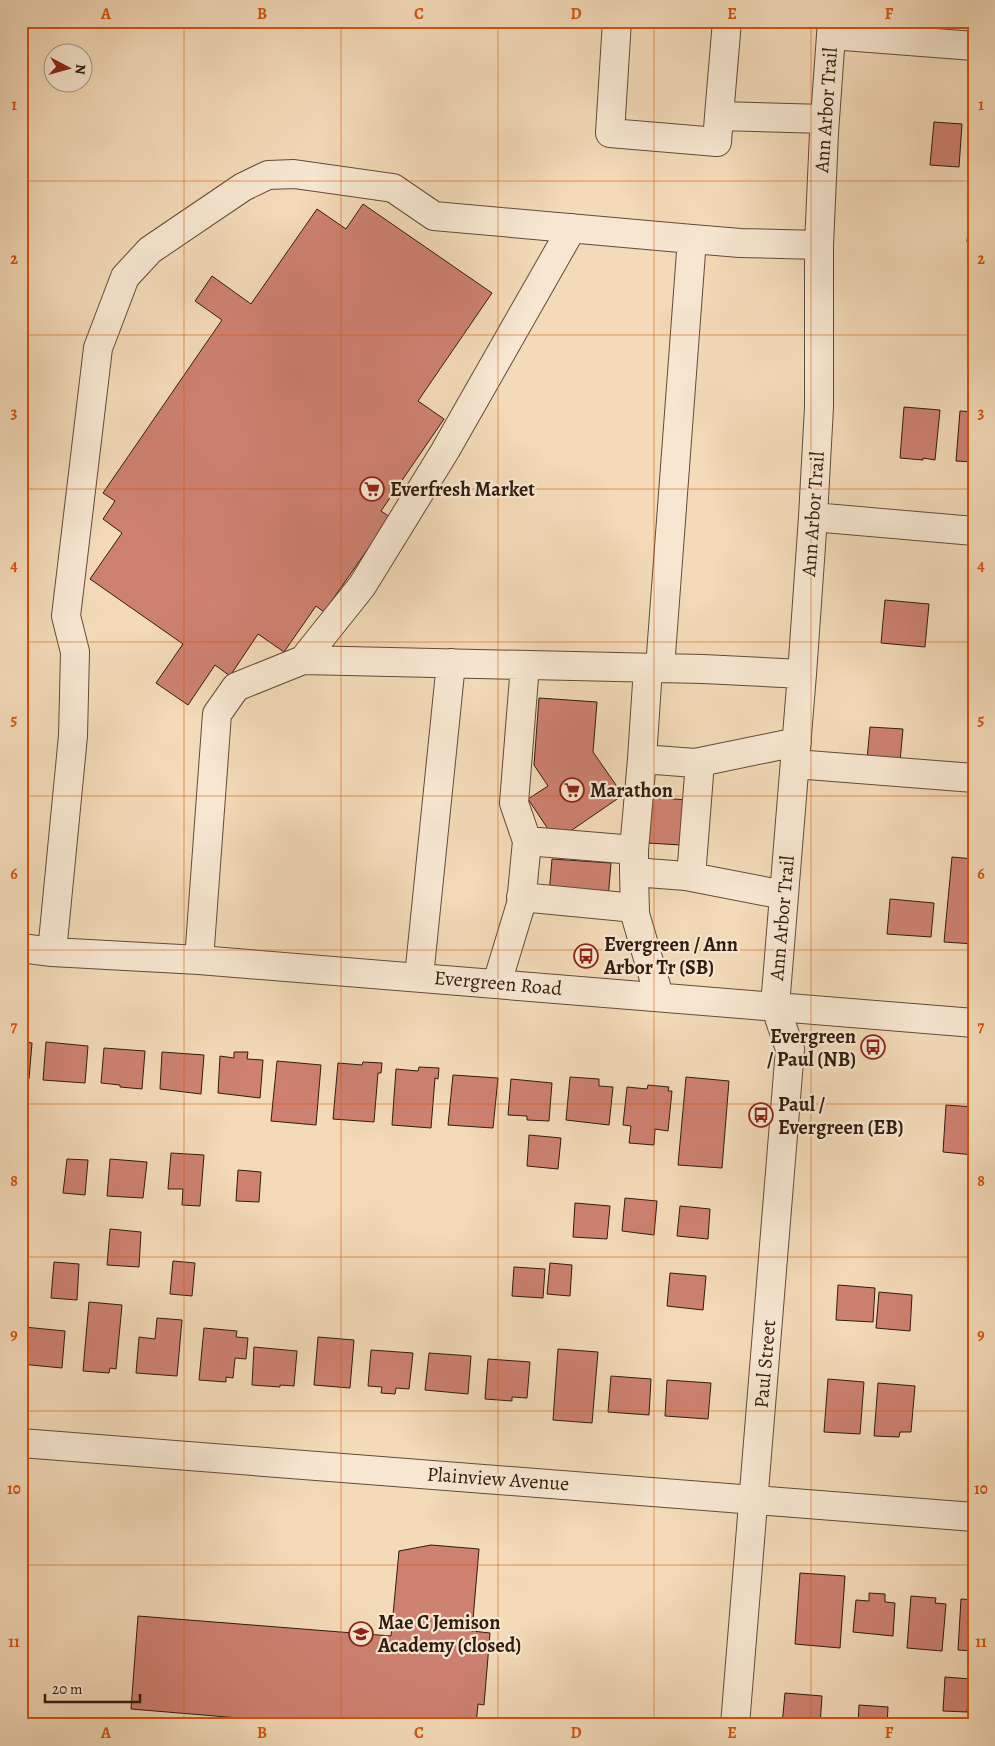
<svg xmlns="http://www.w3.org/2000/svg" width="995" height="1746" viewBox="0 0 995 1746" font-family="Alegreya,serif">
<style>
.building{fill:#ce8171;stroke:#311b0e}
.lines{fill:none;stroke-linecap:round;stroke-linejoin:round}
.minor-casing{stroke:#624b38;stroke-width:30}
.minor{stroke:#f7e7d1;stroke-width:28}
.grid{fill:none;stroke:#d6530c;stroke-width:1;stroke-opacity:0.55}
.labels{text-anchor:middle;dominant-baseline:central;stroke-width:4.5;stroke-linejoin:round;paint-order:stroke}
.street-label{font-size:20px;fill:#311b0e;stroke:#f7e7d1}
.poi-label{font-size:20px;font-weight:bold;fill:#311b0e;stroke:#f7e7d1;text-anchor:start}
.neatline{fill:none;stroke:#d6530c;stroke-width:2}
.grid-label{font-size:16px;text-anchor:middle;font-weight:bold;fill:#d6530c}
</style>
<rect width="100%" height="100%" fill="#f3dab8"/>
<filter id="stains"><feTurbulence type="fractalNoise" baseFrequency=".004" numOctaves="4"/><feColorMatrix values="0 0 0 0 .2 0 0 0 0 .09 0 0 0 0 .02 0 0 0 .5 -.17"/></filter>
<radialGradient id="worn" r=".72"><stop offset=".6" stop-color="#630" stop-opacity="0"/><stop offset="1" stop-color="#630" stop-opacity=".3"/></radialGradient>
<!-- building -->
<path class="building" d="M934,122L962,124L959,167L930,165Z
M363,204L492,293L418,401L444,419L381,511L390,517L324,612L316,606L284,652L258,634L230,676L215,665L188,705L156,683L183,644L90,579L122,533L103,519L115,501L103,493L222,320L195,301L212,276L251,304L317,209L346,229Z
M970,209H974V242H967Z
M904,407L940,410L935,460L923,458V460L900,458Z
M960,411L974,412V462L956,461Z
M885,600L929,604L925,647L881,643Z
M539,698L597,702L593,752L623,795L556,841L528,799L548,786L534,765Z
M870,727L903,729L900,761L867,759Z
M651,797L686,800L681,845L647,843Z
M952,857L974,859V944L944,942Z
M552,859L611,863L608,899L549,894Z
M890,899L934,903L931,937L887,934Z
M21,1041L32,1043L29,1079L21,1078Z
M46,1042L88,1046L85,1083L43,1080Z
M104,1048L145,1051L142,1089L120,1087V1085L101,1083Z
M162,1052L204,1055L201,1094L160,1089Z
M234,1052H248L247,1059L263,1060L260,1098L218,1093L220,1056L234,1058Z
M277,1061L321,1065L316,1125L271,1121Z
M363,1062L382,1063L381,1073H378L374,1122L333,1119L338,1063L362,1065Z
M419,1067L439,1068L438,1079L435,1078L431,1128L392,1125L396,1069L418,1071Z
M453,1075L498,1078L493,1128L448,1125Z
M570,1077L599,1079V1086L613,1087L609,1125L566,1120Z
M686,1077L729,1081L722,1168L678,1165Z
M511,1079L552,1083L549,1121L527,1120V1116L508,1115Z
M648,1085L669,1087L668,1091H672L668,1131L655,1129L654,1145L629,1143L631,1126L623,1125L627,1087L647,1089Z
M946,1105L974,1107V1155L943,1152Z
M529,1135L561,1138L558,1169L527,1166Z
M171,1153L204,1155L200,1206L182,1205L183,1189H168Z
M67,1159L88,1160L85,1195L63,1193Z
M110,1159L147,1162L143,1198L107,1196Z
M238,1170L261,1172L259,1202L236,1201Z
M625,1198L657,1201L654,1235L622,1231Z
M575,1203L610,1206L607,1239L573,1237Z
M680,1206L710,1209L708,1239L677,1236Z
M110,1229L141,1232L139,1267L107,1265Z
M173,1261L195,1263L192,1296L170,1294Z
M54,1262L79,1264L77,1300L51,1298Z
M550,1263L572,1265L570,1296L547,1294Z
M514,1267L545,1269L543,1298L512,1296Z
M670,1273L706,1276L703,1310L667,1306Z
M838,1285L875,1288L873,1322L836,1320Z
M879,1292L912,1295L910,1331L876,1328Z
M89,1302L122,1305L116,1369L110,1368L109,1373L83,1371Z
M157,1318L182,1320L177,1376L136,1373L139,1337L155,1339Z
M24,1327L65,1331L62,1368L21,1364Z
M204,1328L237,1331L236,1337L248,1338L246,1359L235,1358L233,1378L226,1377V1382L199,1380Z
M318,1337L354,1340L350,1388L314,1385Z
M254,1347L297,1351L294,1386L280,1385V1387L252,1385Z
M558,1349L598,1352L592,1423L553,1420Z
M371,1350L413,1353L409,1389L396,1388L395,1394L381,1393L382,1387L368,1386Z
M429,1353L471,1356L468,1394L425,1390Z
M488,1359L530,1362L527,1398L512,1397V1401L485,1399Z
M611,1376L651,1379L649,1415L608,1412Z
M828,1379L864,1382L860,1434L824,1432Z
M667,1380L711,1383L708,1419L665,1416Z
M878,1383L915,1386L911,1432H900L899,1437L874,1436Z
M431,1545L479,1549L472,1631L490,1633L484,1705L478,1704L476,1725H323L131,1709L138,1616L391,1636L399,1551Z
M800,1573L845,1576L840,1648L795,1644Z
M869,1593L885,1594V1602L895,1603L893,1636L853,1632L856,1600L869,1601Z
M911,1596L936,1598L935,1603L946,1604L942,1651L907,1648Z
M961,1599L974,1600V1651L958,1650Z
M945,1677L970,1679L967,1712L943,1711Z
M785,1693L822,1696L820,1725H782Z
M859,1705L888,1707L887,1725H858Z"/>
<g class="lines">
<!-- minor casing -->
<g class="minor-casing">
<path id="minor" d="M617,21L610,133L717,142L719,116
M727,21L719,116L825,119
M831,35L974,46
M813,517L974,531
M303,660L362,586L445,451L572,228
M525,665L514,803L527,841
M660,668L692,239
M642,759L648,668
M795,764L974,778
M634,872L635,914L659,996
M691,877L700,762
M784,895L686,876L634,872V850L642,759L695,763L797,742
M521,897L635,908
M21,948L52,952L199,960L974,1023
M52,952L73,736L75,652L66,616L98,348L125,277L150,250L243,187L268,175L294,174L393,188L434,216L692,239L740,243L819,245
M199,960L217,714L236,687L303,660L703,669L802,674
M419,977L451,663
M497,983L521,904L527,841L634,850
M21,1443L974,1517
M735,1725L790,1049L775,1006L802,674L813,517L819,407V245L824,133L832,21"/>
</g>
<!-- minor -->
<use href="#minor" class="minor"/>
</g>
<!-- grid -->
<path class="grid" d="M184,21V1725M341,21V1725M498,21V1725M654,21V1725M811,21V1725M21,181H974M21,335H974M21,489H974M21,642H974M21,796H974M21,950H974M21,1104H974M21,1257H974M21,1411H974M21,1565H974"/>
<!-- icons -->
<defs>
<g id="supermarket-ring" transform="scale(1.25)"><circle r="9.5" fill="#f7e7d1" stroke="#8f2418" stroke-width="1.5"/><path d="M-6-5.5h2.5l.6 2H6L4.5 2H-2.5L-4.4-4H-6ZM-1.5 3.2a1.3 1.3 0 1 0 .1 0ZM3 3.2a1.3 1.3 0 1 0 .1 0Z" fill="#8f2418"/></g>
<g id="bus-ring" transform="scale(1.25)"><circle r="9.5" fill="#f7e7d1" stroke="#8f2418" stroke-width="1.5"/><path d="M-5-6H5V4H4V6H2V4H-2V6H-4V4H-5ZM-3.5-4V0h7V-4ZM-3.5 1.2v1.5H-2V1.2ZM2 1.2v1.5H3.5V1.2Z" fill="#8f2418"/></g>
<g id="school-ring" transform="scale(1.25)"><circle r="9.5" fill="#f7e7d1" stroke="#8f2418" stroke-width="1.5"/><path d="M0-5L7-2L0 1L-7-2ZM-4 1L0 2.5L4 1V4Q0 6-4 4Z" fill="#8f2418"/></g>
</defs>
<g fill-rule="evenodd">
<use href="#supermarket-ring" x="372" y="489"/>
<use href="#supermarket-ring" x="572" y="790"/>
<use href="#bus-ring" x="586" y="956"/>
<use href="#bus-ring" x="873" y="1047"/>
<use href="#bus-ring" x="761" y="1115"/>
<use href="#school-ring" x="361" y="1634"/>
</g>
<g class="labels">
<!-- street labels -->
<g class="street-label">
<text transform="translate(826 110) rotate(-86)">Ann Arbor Trail</text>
<text transform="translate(813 514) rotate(-86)">Ann Arbor Trail</text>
<text transform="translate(782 918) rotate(-85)">Ann Arbor Trail</text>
<text transform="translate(498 983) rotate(5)">Evergreen Road</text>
<text transform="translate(765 1364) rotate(-85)">Paul Street</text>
<text transform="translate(498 1479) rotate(4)">Plainview Avenue</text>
</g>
<!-- poi labels -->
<g class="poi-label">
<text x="390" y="489">Everfresh Market</text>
<text x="590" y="790">Marathon</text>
<text x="604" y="944">Evergreen / Ann<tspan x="604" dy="23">Arbor Tr (SB)</tspan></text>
<text x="856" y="1036" text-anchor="end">Evergreen<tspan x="856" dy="23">/ Paul (NB)</tspan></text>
<text x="778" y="1104">Paul /<tspan x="778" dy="23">Evergreen (EB)</tspan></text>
<text x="378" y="1622">Mae C Jemison<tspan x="378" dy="23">Academy (closed)</tspan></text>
</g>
</g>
<!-- margin -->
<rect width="995" height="1746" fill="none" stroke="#f3dab8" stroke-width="55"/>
<!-- north arrow -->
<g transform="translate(68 68) rotate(96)"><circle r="24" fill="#f7e7d1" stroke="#a89583"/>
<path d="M0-4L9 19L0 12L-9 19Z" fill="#8f2418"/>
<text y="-8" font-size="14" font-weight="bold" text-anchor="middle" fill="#311b0e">N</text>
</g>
<!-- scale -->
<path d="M45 1694v8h95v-8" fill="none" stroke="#311b0e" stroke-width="2.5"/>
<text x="52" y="1694" font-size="15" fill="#311b0e" stroke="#f7e7d1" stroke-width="4" paint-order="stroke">20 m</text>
<rect x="28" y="28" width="940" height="1690" class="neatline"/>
<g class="grid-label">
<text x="106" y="19">A</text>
<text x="262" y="19">B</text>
<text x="419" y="19">C</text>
<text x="576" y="19">D</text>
<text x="732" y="19">E</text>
<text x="889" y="19">F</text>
<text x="14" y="110">1</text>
<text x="981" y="110">1</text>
<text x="14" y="264">2</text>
<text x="981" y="264">2</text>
<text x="14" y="418">3</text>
<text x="981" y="418">3</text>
<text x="14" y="571">4</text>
<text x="981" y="571">4</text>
<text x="14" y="725">5</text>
<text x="981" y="725">5</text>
<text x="14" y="879">6</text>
<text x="981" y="879">6</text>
<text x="14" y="1032">7</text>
<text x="981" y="1032">7</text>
<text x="14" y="1186">8</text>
<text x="981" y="1186">8</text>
<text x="14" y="1340">9</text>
<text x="981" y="1340">9</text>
<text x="14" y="1494">10</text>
<text x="981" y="1494">10</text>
<text x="14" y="1647">11</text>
<text x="981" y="1647">11</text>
<text x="106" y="1738">A</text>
<text x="262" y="1738">B</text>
<text x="419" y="1738">C</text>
<text x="576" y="1738">D</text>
<text x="732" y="1738">E</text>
<text x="889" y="1738">F</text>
</g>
<rect width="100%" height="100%" filter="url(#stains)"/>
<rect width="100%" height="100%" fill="url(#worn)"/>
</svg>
